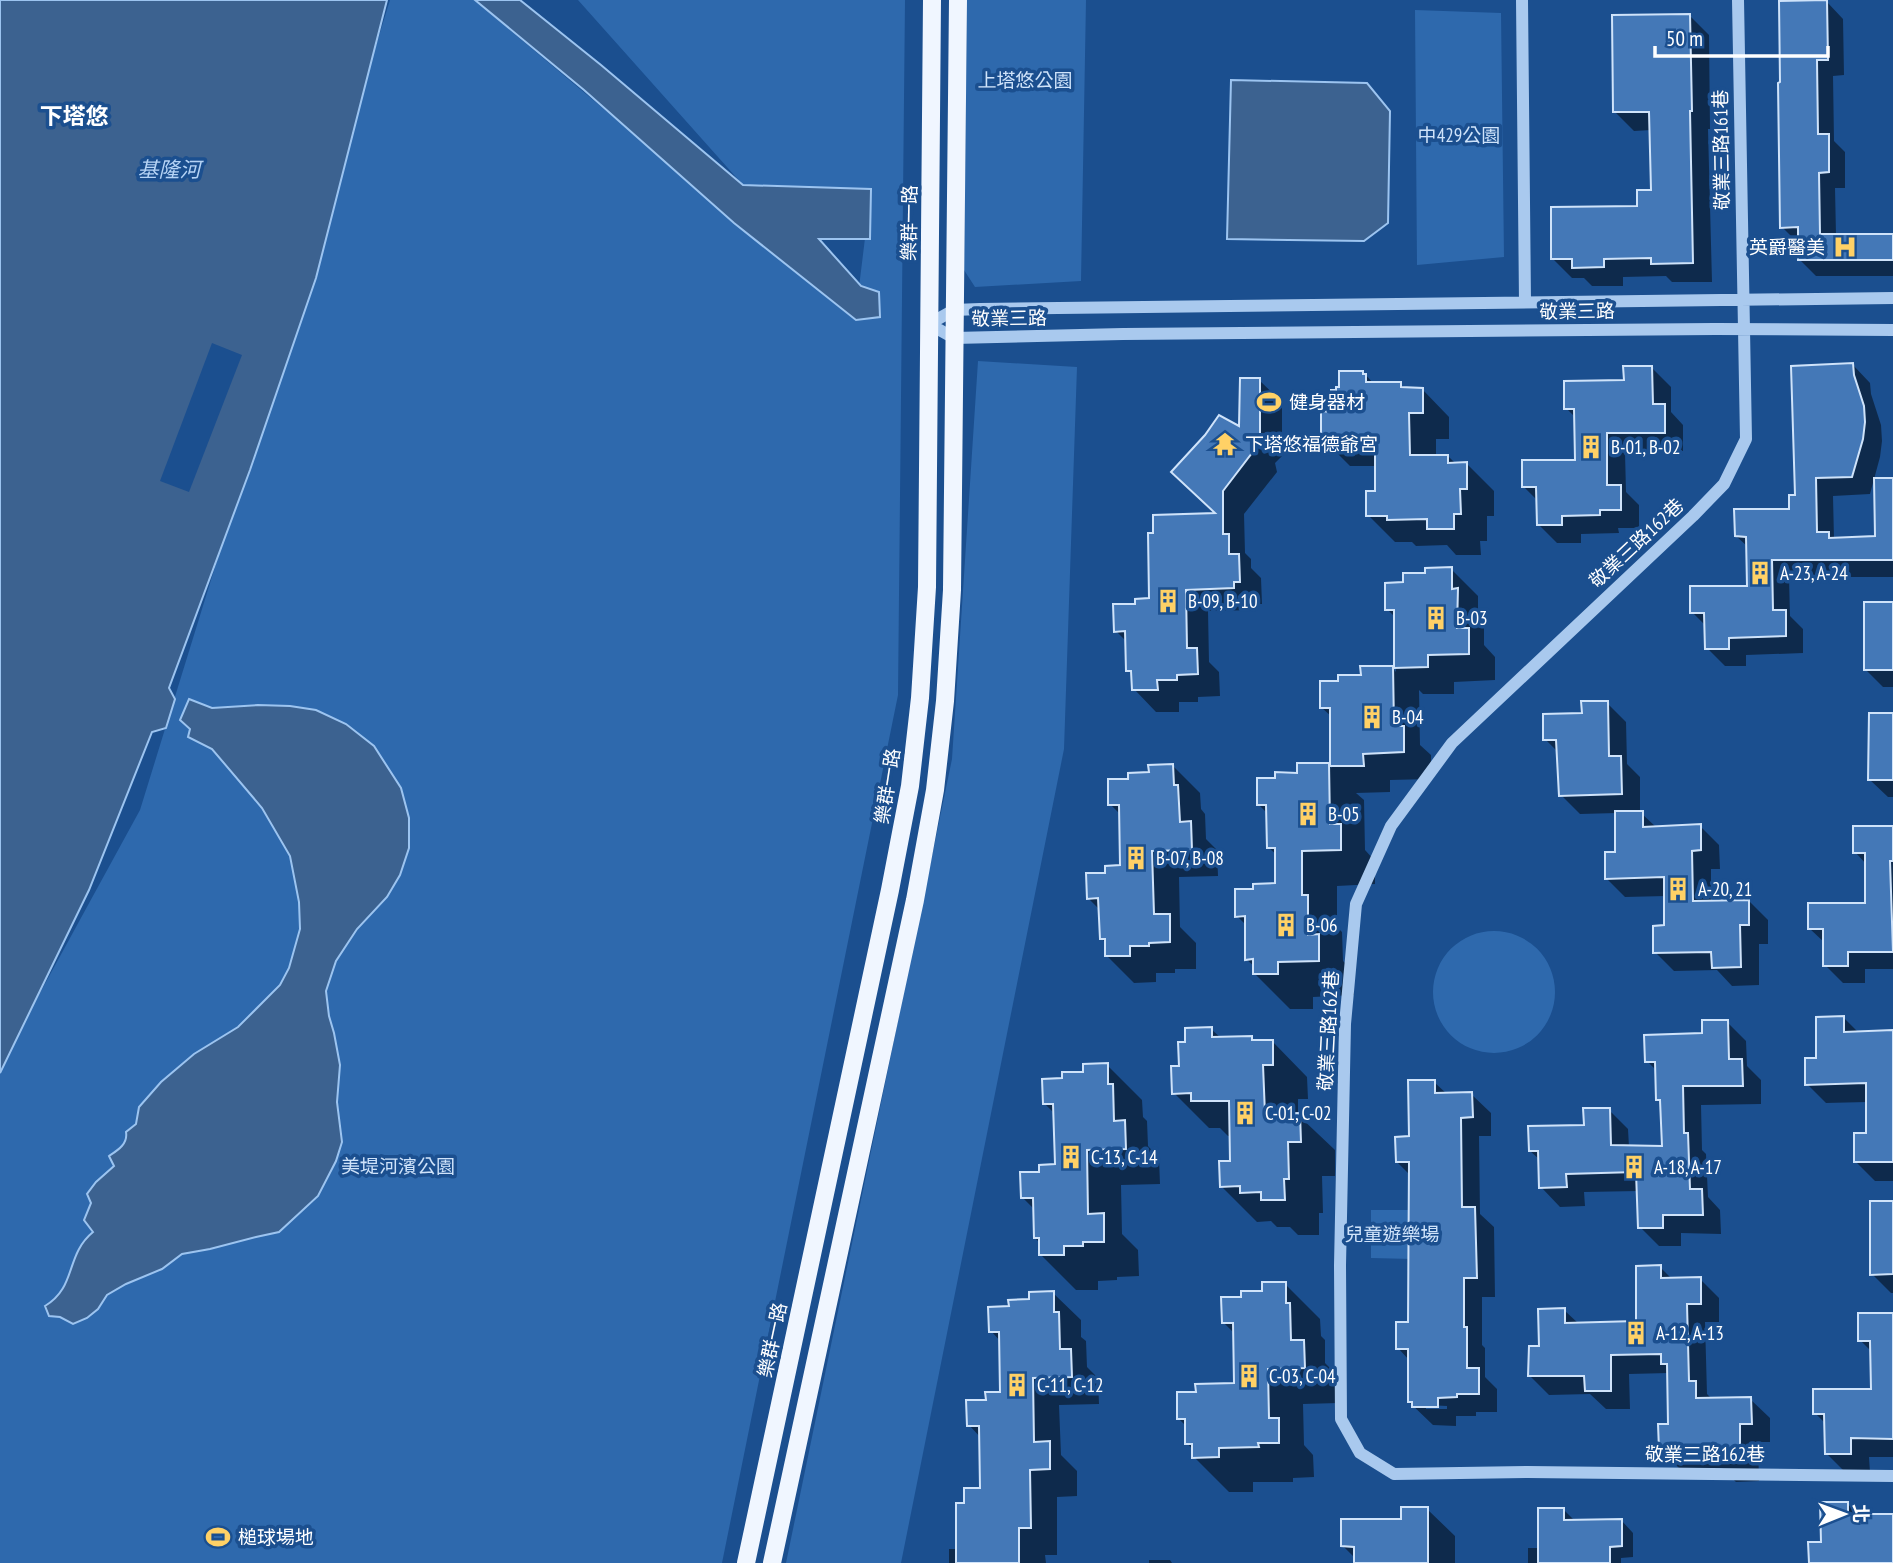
<svg xmlns="http://www.w3.org/2000/svg" width="1893" height="1563" viewBox="0 0 1893 1563" font-family="'PT Sans Narrow','Noto Sans TC',sans-serif">
<style>
.green{fill:#2e69ad}
.water{fill:#3c6290;stroke:#9cc4f0;stroke-width:2}
.pier{fill:#1b4f8f}
.shadow{fill:#0007;fill-rule:evenodd}
.building{fill:#4478b7;stroke:#cfe3fa;stroke-width:2}
.lines{fill:none;stroke-linecap:round;stroke-linejoin:round}
.minor{stroke:#a9c9ee;stroke-width:12}
.major{stroke:#f0f6ff;stroke-width:18}
.labels{text-anchor:middle;dominant-baseline:central;stroke-width:7;stroke-linejoin:round;paint-order:stroke}
.park-label{font-size:19px;fill:#cfe3fa;stroke:#1b4f8f}
.street-label{font-size:19px;fill:#fff;stroke:#1b4f8f}
.poi-label{font-size:19px;fill:#fff;stroke:#1b4f8f;text-anchor:start}
.water-label{font-size:21px;font-style:italic;fill:#b5d3f5;stroke:#1b4f8f}
.quarter-label{font-size:23px;font-weight:bold;fill:#fff;stroke:#1b4f8f}
</style>
<rect width="100%" height="100%" fill="#1b4f8f"/>
<!-- green -->
<path class="green" d="M390,0H474L855,320L871,189L743,185L578,0H905L898,695L722,1563H0V1066L140,810Z
M967,0H1086L1081,281L975,287L964,270Z
M1415,10L1501,13L1504,257L1417,265Z
M978,361L1077,367L1064,749L901,1563H786L952,759Z
M1433 992a61 61 0 1 1 122 0a61 61 0 1 1-122 0Z
M1371,1210H1413V1259L1371,1258Z"/>
<!-- water -->
<path class="water" d="M0,0H387L316,278L250,470L169,688L175,699L166,728L152,732L89,890L0,1073Z
M475,0H520L601,65L743,185L871,189L870,239H819L861,286L879,292L880,317L856,320L734,223L584,90Z
M1231,80L1367,83L1390,111L1388,223L1364,241L1227,239Z
M189,699L212,708L258,705L290,706L316,710L346,724L374,746L401,788L409,818V848L400,875L387,897L357,929L336,961L326,991L329,1016L334,1033L340,1065L337,1102L342,1142L336,1161L318,1196L279,1232L256,1237L210,1249L182,1254L162,1269L126,1284L107,1295L98,1309L87,1318L73,1324L60,1317L49,1316L45,1306C77,1287 65,1255 93,1232L84,1220L91,1203L87,1194L96,1182L114,1166L109,1156C118,1150 128,1144 126,1132L136,1124L139,1107L161,1082L194,1054L238,1027L280,985L289,968L300,929L299,902L290,856L262,808L212,749L188,737L190,729L180,720Z"/>
<!-- pier -->
<path class="pier" d="M212,343L242,355L189,492L160,481Z"/>
<!-- shadow -->
<path class="shadow" d="M1827,2L1843,19L1844,75L1833,76L1834,141L1845,152V188H1835L1836,235H1893V276H1816L1799,259V244L1782,227Z
M1690,16L1709,35L1710,129H1708L1712,282H1672L1666,276L1623,277V286H1592L1584,278H1572L1553,259L1639,208L1653,191L1651,130L1634,131L1615,112Z
M1853,365L1870,383L1871,394L1881,425L1882,441L1880,457L1870,494L1833,496L1834,539L1877,538L1893,480V577H1789L1790,616L1803,629V653L1746,655V666H1725L1707,648L1706,626L1692,612L1749,588L1748,547L1736,536L1791,511Z
M1652,368L1671,387V412L1683,425V451L1625,452L1626,492L1639,505V528H1618L1619,533L1581,534V543H1557L1538,524V501L1524,487L1577,462L1576,418L1566,408L1625,382Z
M1363,372L1374,384H1400L1405,389H1422L1449,417V439H1436V456H1448L1456,464H1467L1494,491V516H1487V541H1480L1481,555H1456L1447,545L1416,546L1412,542H1395L1368,515L1377,492V466H1350L1323,439L1333,414L1338,392Z
M1259,380L1282,402V456L1275,463L1277,472L1244,514L1245,553L1251,559V568L1261,578L1262,604H1256V610L1208,611L1209,662L1219,672L1220,696L1198,697V702H1179V712H1156L1134,689L1133,675L1128,670L1127,642L1116,631L1137,605L1151,600L1218,515L1196,494L1240,429Z
M1451,569L1478,596V612L1484,617V645L1495,657V680L1454,682V694H1423L1419,690L1420,745L1431,755V779L1390,780V792L1356,793L1364,800L1365,850L1375,861V884L1337,886V927L1342,932L1343,961L1353,971L1354,995L1313,997V1009H1290L1255,974V967L1246,959V925L1237,916L1255,891L1277,885V855L1269,848L1268,814L1259,805L1277,780L1329,765L1332,768V717L1322,708L1340,683L1392,667L1396,672V618L1387,609L1405,584L1427,575Z
M1893,604V687H1883L1865,669Z
M1607,703L1626,722L1627,764L1640,777V812L1657,828L1700,826L1719,845L1720,869H1711V902L1749,901L1768,920V944H1759V985L1732,986L1717,970L1674,971L1655,952L1666,927V896L1625,897L1606,878L1617,854V813L1580,814L1561,795L1558,752L1545,739Z
M1893,715V797H1888L1870,780Z
M1173,766L1200,793L1201,809L1205,814L1206,839L1217,850L1218,876L1179,877L1180,927L1196,943V969H1175V973H1156V982L1134,983L1107,956L1106,943L1101,938L1100,910L1088,898L1107,874L1122,867L1121,815L1110,804L1130,781Z
M1893,828V969H1865V983H1843L1825,965V943L1810,929L1867,905V865L1855,852Z
M1844,1018L1859,1033L1893,1032V1181H1875L1856,1162L1868,1135L1867,1102L1826,1103L1807,1084L1818,1060Z
M1727,1022L1746,1041L1747,1066L1761,1080V1104L1701,1105L1702,1150L1706,1154L1708,1197L1720,1210L1721,1234L1681,1233V1246H1659L1640,1227L1639,1191L1584,1192L1585,1206L1560,1207L1541,1187L1540,1160L1530,1151L1585,1126L1609,1110L1628,1129L1629,1147L1664,1148L1662,1104L1658,1100L1657,1071L1647,1061L1704,1035Z
M1211,1029L1221,1038H1251L1255,1042L1272,1041L1307,1077L1308,1099H1298V1115L1335,1150V1176H1322L1323,1213H1319V1235H1298L1290,1227H1277L1271,1221L1257,1222L1221,1186L1232,1162V1136H1228L1220,1128H1209L1174,1093L1187,1043Z
M1107,1065L1142,1100L1143,1117L1147,1121L1148,1146L1159,1158L1160,1184L1121,1185L1122,1234L1138,1250L1139,1276L1117,1277V1280L1098,1281V1290H1076L1041,1255L1040,1243L1035,1238V1210L1022,1197L1041,1174L1056,1166L1055,1114L1045,1104L1064,1080Z
M1434,1082L1447,1094H1471L1491,1113V1136H1479L1480,1214L1494,1227L1495,1297H1482V1345L1485,1348V1377L1497,1389V1412H1476V1416H1456V1426L1433,1425L1409,1402V1360L1398,1348L1410,1324V1175L1397,1162L1411,1138ZM1426,1405L1447,1406V1409H1426Z
M1893,1202V1293H1891L1872,1274Z
M1660,1267L1672,1279H1700L1719,1298V1322H1705L1707,1394L1712,1399H1750L1770,1418V1442H1758L1759,1481L1736,1482L1722,1468H1679L1660,1449L1669,1425V1373L1629,1374L1630,1409H1606L1590,1394L1549,1395L1530,1376L1540,1347L1564,1310L1579,1324L1638,1323Z
M1285,1284L1320,1319L1321,1336L1325,1340V1363L1339,1377V1403L1303,1404L1304,1445L1313,1455L1314,1477L1293,1478V1482H1253V1492H1229L1194,1457L1193,1450L1187,1443L1186,1426L1179,1419L1197,1394L1236,1385L1235,1334L1223,1322L1243,1299Z
M1053,1293L1081,1320V1337L1086,1341L1087,1367L1098,1378L1099,1404L1059,1405L1061,1455L1077,1471V1496L1057,1497V1555H1045L1046,1563H949V1549H958L966,1505L982,1490L981,1438L969,1425L987,1401L1002,1394L1001,1342L991,1331L1010,1308Z
M1893,1315V1457H1869L1870,1472H1845L1826,1453V1424L1815,1413L1873,1391L1872,1352L1860,1340Z
M1847,1503L1860,1516H1893V1563H1810Z
M1427,1509L1455,1536V1563H1355V1558L1343,1546L1403,1521Z
M1563,1509L1575,1521H1622L1633,1533V1557L1621,1558V1563H1528V1548H1540Z
M1149,1560H1170L1172,1563H1149Z"/>
<!-- building -->
<path class="building" d="M1827,0L1828,60H1817L1818,134H1829V172L1819,173L1820,234H1893V260H1798V227L1780,228L1778,83L1780,82L1779,1Z
M1690,14L1692,111H1690L1693,263L1651,264V258L1604,259V267L1572,268V259H1551V207L1637,206V190H1651L1649,112H1613L1612,15Z
M1853,363L1854,375L1864,406L1865,422L1863,439L1852,477L1816,478L1817,532H1829V538L1875,536L1874,478H1893V560H1772L1773,610H1786V636L1729,638V649H1705L1704,613H1690V586H1747L1746,537L1735,536L1734,509H1789V495H1795L1791,366Z
M1623,366H1652L1653,404H1665V433H1607V485H1621V510H1600V515L1562,516V525H1537L1536,487H1522V460H1575L1574,409H1564V381L1624,380Z
M1339,371H1363V374H1366V382H1401V387L1423,388V413H1409L1410,455H1448V463L1467,462V489H1460L1461,514H1454V529H1427V519L1387,520V516H1366V491H1375V439L1321,440V411L1331,412V390H1336V387H1339Z
M1240,378H1260V433L1253,440L1255,449L1223,491V534H1229V554H1239L1240,582H1234V588L1186,590L1187,648H1197L1198,674L1177,675V680H1157L1158,690H1132L1131,671H1126L1125,631L1114,632L1113,604H1135V599L1149,598L1148,533H1153V515L1215,513L1171,472L1205,435L1219,415L1239,426Z
M1452,567V589L1458,588L1457,628H1469V654L1428,655V667L1394,668V610H1385V583L1403,582V573H1425V568Z
M1864,602H1893V670H1864Z
M1360,666H1393L1394,726H1404V752L1363,754L1364,766H1330V708H1320V681H1338V675H1361Z
M1581,701H1608L1609,756H1621L1622,794L1559,796L1556,740H1543V714L1582,713Z
M1869,713H1893V780H1868Z
M1297,763H1329L1330,824H1341V850L1302,851V895H1308V935L1319,934V961L1278,962V974H1253V959L1245,960V916L1235,917V889H1253V884L1275,883V848H1267L1266,805H1257V778H1275V772L1297,773Z
M1173,764L1174,785H1178L1180,822L1191,821L1192,850L1152,851L1154,914H1170V942L1149,943V946H1130V956H1105V939H1100L1098,898L1087,899L1086,873H1105V866L1120,865L1119,805H1108V779H1128V773L1149,772L1148,765Z
M1615,811H1643V827L1701,824V850L1692,851L1693,901L1749,900V925H1740L1741,967L1712,968L1711,952L1653,953V926L1664,925V877L1605,879V852H1615Z
M1853,826H1893V861H1890L1893,952H1848V966H1823V929H1808V903H1865V853H1853Z
M1844,1016V1032L1893,1030V1162H1854V1133H1866V1083L1805,1085V1058H1816V1017Z
M1702,1020H1728L1729,1059H1742L1743,1086H1683L1684,1133H1688L1690,1189H1702L1703,1215H1663V1228H1638L1636,1172L1566,1174L1567,1187L1539,1188L1538,1151H1529L1528,1126L1584,1125L1583,1108H1610L1611,1145L1662,1146L1660,1100H1656L1655,1062H1645L1644,1035L1702,1033Z
M1212,1027V1037L1252,1036V1040H1273V1065H1263L1265,1114L1300,1113L1301,1142H1288L1289,1179H1284L1285,1200H1261V1192L1240,1193V1186L1220,1187L1219,1161H1230L1229,1101H1191V1093L1172,1094L1171,1066H1179L1178,1042H1185V1028Z
M1108,1063V1084H1113L1114,1121L1125,1120L1126,1149L1087,1150L1088,1214L1104,1213V1242H1083V1246H1064V1255H1039V1238H1034L1033,1198H1021L1020,1172H1039V1165L1055,1164L1053,1104H1043L1042,1079L1062,1078V1072H1083V1064Z
M1408,1080H1435V1093L1472,1092L1473,1117L1461,1118L1462,1207H1475L1477,1278H1464V1327H1467V1368H1479V1394H1457V1397L1438,1398V1407H1412V1402H1408V1349H1396V1322H1408L1409,1162H1396L1395,1137L1409,1136Z
M1870,1201H1893V1274L1870,1275Z
M1661,1265V1278L1701,1277V1304H1687L1689,1381H1696V1398L1751,1397L1752,1424H1740V1463H1715V1449L1659,1450L1658,1424H1668L1667,1364H1661V1354L1611,1355V1391H1585L1584,1376H1528L1529,1346H1539L1538,1309L1565,1308V1323L1636,1321V1266Z
M1262,1282H1286V1303H1290L1291,1340H1304L1305,1368L1268,1369L1269,1418H1279V1443H1258L1259,1447L1219,1448V1457L1192,1458V1444H1185V1419H1177V1392H1196L1195,1384L1234,1383L1233,1323H1222L1221,1297H1241V1291H1262Z
M1054,1291V1312H1059L1060,1349H1071L1072,1377L1033,1378L1034,1442L1050,1441V1469L1030,1470L1031,1528H1019V1563H956V1503H964V1488H980L979,1426H967L966,1400H986L985,1392H1000L999,1332H989L988,1307L1009,1306L1008,1300L1029,1299V1292Z
M1858,1313H1893V1439L1851,1438V1454H1825L1824,1414H1813V1389H1871L1870,1341H1858Z
M1820,1502H1848V1514H1893V1563H1809L1808,1542H1821Z
M1401,1507H1428V1563H1354V1547L1341,1546V1519H1401Z
M1538,1508H1564V1520L1622,1519V1546L1610,1547V1563H1538Z"/>
<g class="lines">
<!-- minor -->
<path class="minor" d="M1522,0L1525,302
M1738,0L1746,439L1724,484L1693,516L1452,743L1391,826L1356,904L1345,1024L1340,1265L1341,1419L1360,1453L1394,1474L1528,1472L1893,1476
M929,324L954,338L1123,334L1715,329L1893,330
M929,324L954,310L980,309L1893,298"/>
<!-- major -->
<path class="major" d="M746,1563L890,890L910,786L920,698L927,587L932,0
M772,1563L915,900L935,790L945,701L952,590L958,0"/>
</g>
<!-- icons -->
<defs>
<g id="hospital-bare" transform="scale(1.89)"><path d="M-5-5h3v3.5h4V-5h3V5h-3V1.5h-4V5h-3Z" fill="#ffd166" stroke="#1b4f8f" stroke-width="2.5" paint-order="stroke"/></g>
<g id="stadium-bare" transform="scale(1.89)"><path d="M0-5a6.5 5 0 1 0 0 10a6.5 5 0 1 0 0-10ZM-3.5-1.8h7v3.6h-7Z" fill="#ffd166" stroke="#1b4f8f" stroke-width="2.5" paint-order="stroke"/></g>
<g id="temple-bare" transform="scale(1.89)"><path d="M0-6L5-2H3V0L6.5 2.5H4V6H1.5V3h-3V6H-4V2.5H-6.5L-3 0V-2H-5Z" fill="#ffd166" stroke="#1b4f8f" stroke-width="2.5" paint-order="stroke"/></g>
<g id="building-bare" transform="scale(1.89)"><path d="M-4-6H4V6H1V3H-1V6H-4ZM-2.5-4.3h1.7v1.8h-1.7ZM.8-4.3h1.7v1.8H.8ZM-2.5-1h1.7V.8h-1.7ZM.8-1h1.7V.8H.8Z" fill="#ffd166" stroke="#1b4f8f" stroke-width="2.5" paint-order="stroke"/></g>
</defs>
<g fill-rule="evenodd">
<use href="#hospital-bare" x="1845" y="247"/>
<use href="#stadium-bare" x="1269" y="402"/>
<use href="#temple-bare" x="1225" y="444"/>
<use href="#building-bare" x="1591" y="447"/>
<use href="#building-bare" x="1760" y="573"/>
<use href="#building-bare" x="1168" y="601"/>
<use href="#building-bare" x="1436" y="618"/>
<use href="#building-bare" x="1372" y="717"/>
<use href="#building-bare" x="1308" y="814"/>
<use href="#building-bare" x="1136" y="858"/>
<use href="#building-bare" x="1678" y="889"/>
<use href="#building-bare" x="1286" y="925"/>
<use href="#building-bare" x="1245" y="1113"/>
<use href="#building-bare" x="1071" y="1157"/>
<use href="#building-bare" x="1634" y="1167"/>
<use href="#building-bare" x="1636" y="1333"/>
<use href="#building-bare" x="1249" y="1376"/>
<use href="#building-bare" x="1017" y="1385"/>
<use href="#stadium-bare" x="218" y="1537"/>
</g>
<g class="labels">
<!-- park labels -->
<g class="park-label">
<text x="1025" y="80">上塔悠公園</text>
<text x="1459" y="135">中429公園</text>
<text x="398" y="1166">美堤河濱公園</text>
<text x="1392" y="1234">兒童遊樂場</text>
</g>
<!-- street labels -->
<g class="street-label">
<text transform="translate(1721 150) rotate(-91)">敬業三路161巷</text>
<text transform="translate(909 223) rotate(-89)">樂群一路</text>
<text transform="translate(1577 311) rotate(-1)">敬業三路</text>
<text transform="translate(1009 318) rotate(-1)">敬業三路</text>
<text transform="translate(1636 543) rotate(-43)">敬業三路162巷</text>
<text transform="translate(887 786) rotate(-81)">樂群一路</text>
<text transform="translate(1328 1031) rotate(-87)">敬業三路162巷</text>
<text transform="translate(772 1340) rotate(-78)">樂群一路</text>
<text x="1705" y="1454">敬業三路162巷</text>
</g>
<!-- poi labels -->
<g class="poi-label">
<text x="1825" y="247" text-anchor="end">英爵醫美</text>
<text x="1289" y="402">健身器材</text>
<text x="1245" y="444">下塔悠福德爺宮</text>
<text x="1611" y="447">B-01, B-02</text>
<text x="1780" y="573">A-23, A-24</text>
<text x="1188" y="601">B-09, B-10</text>
<text x="1456" y="618">B-03</text>
<text x="1392" y="717">B-04</text>
<text x="1328" y="814">B-05</text>
<text x="1156" y="858">B-07, B-08</text>
<text x="1698" y="889">A-20, 21</text>
<text x="1306" y="925">B-06</text>
<text x="1265" y="1113">C-01, C-02</text>
<text x="1091" y="1157">C-13, C-14</text>
<text x="1654" y="1167">A-18, A-17</text>
<text x="1656" y="1333">A-12, A-13</text>
<text x="1269" y="1376">C-03, C-04</text>
<text x="1037" y="1385">C-11, C-12</text>
<text x="238" y="1537">槌球場地</text>
</g>
<!-- water labels -->
<g class="water-label">
<text x="169" y="169">基隆河</text>
</g>
<!-- quarter labels -->
<g class="quarter-label">
<text x="74" y="115">下塔悠</text>
</g>
</g>
<!-- north arrow -->
<g transform="translate(1844 1514) rotate(89)" stroke="#1b4f8f" stroke-width="5" paint-order="stroke">
<path d="M0-5L12 26L0 18L-12 26Z" fill="#ffffff"/>
<text y="-10" font-size="19" font-weight="bold" text-anchor="middle" fill="#ffffff">北</text>
</g>
<!-- scale -->
<path d="M1655 46v10h173v-10" fill="none" stroke="#ffffff" stroke-width="3.5"/>
<text x="1666" y="46" font-size="21" fill="#ffffff" stroke="#1b4f8f" stroke-width="5" paint-order="stroke">50 m</text>
</svg>
